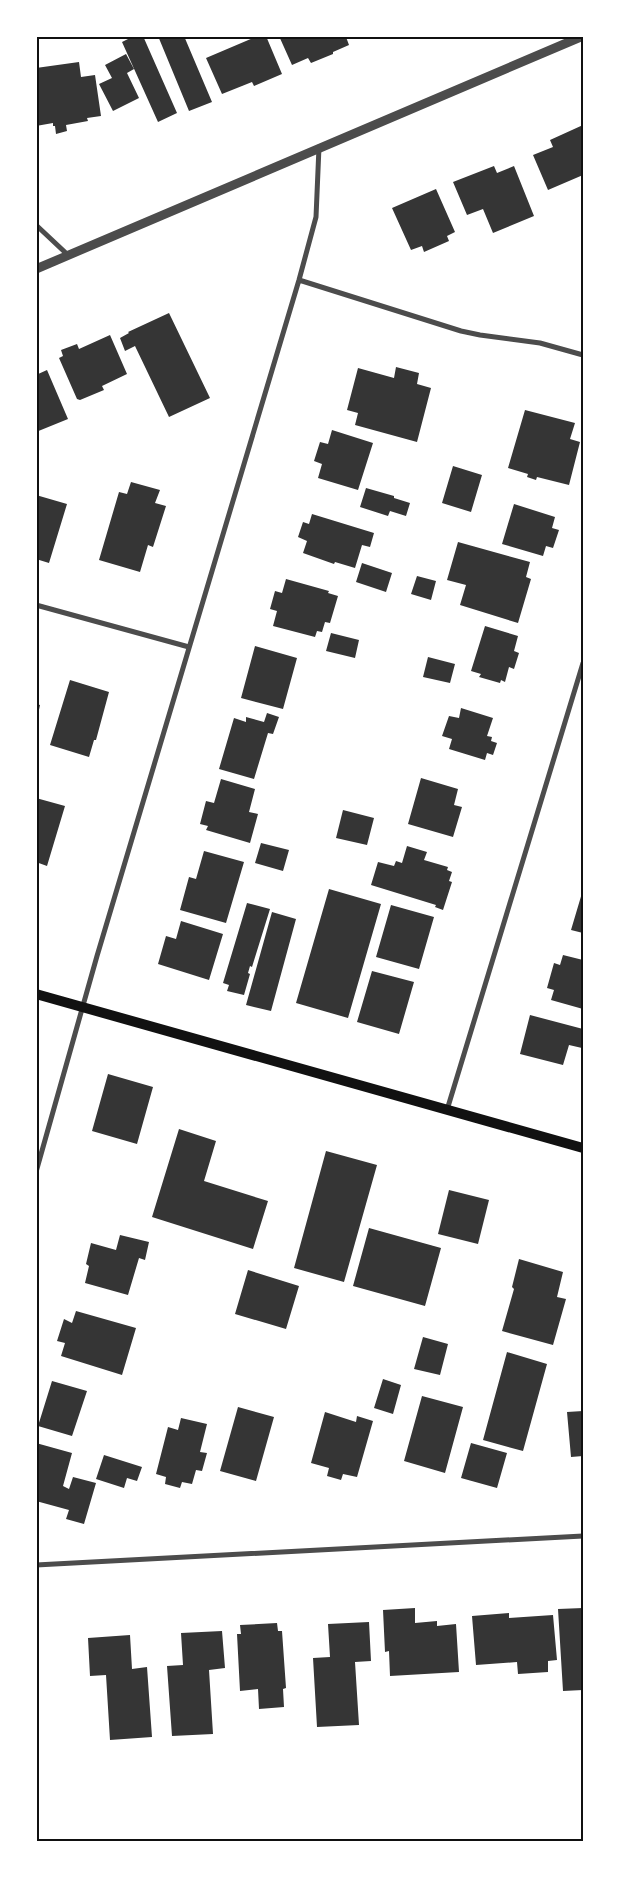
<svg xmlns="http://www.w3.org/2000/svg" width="619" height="1878" viewBox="0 0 619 1878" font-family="Helvetica,sans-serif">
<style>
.building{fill:#353535}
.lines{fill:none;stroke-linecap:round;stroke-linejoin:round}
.minor{stroke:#4c4c4c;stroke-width:5}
.tertiary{stroke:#4c4c4c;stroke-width:9}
.secondary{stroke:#111;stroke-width:10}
.neatline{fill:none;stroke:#111;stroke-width:2}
</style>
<rect width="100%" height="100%" fill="#fff"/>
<!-- building -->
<path class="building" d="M134,36H143L177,113L158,122L122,42Z
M158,36H184L212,102L189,111Z
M258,36H266L282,74L254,86L252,82L222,94L206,58Z
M279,36H344V38L346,37L349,45L333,52V54L311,63L308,58L292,65Z
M126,54L134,69L127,73L139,98L113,111L99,84L112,78L105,65Z
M79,62L81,77L95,75L101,116L87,118L88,121L66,125L67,131L56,134L55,126H53V123L36,126V68Z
M583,125V175L548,190L533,155L553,147L550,140Z
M494,166L497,173L514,166L534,216L493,233L483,209L467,215L453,182Z
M436,189L455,232L447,236L449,241L424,252L422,246L411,250L392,208Z
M169,313L210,398L169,417L135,346L125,351L120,338L129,333L128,332Z
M110,335L127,374L102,386L104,390L80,400L77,399L59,358L63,356L61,350L77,344L79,349Z
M396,367L419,373L417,384L431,388L417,442L355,425L358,413L347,410L358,368L394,378Z
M47,370L68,419L36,432V375Z
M525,410L575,423L570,439L580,442L569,485L537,477L536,480L527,477L528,474L508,468Z
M332,430L373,443L358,490L318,478L322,464L314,461L320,442L328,444Z
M453,466L482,475L471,512L442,503Z
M131,482L160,490L155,503L166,506L153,547L148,545L140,572L99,560L119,492L127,494Z
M366,488L394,496V498L410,503L406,516L390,511L388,516L360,507Z
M36,495L67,504L49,563L36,559Z
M514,504L555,517L552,528L559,530L553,548L546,546L543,556L502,544Z
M312,514L374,533L370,547L362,545L355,568L335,562L334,564L303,553L307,541L298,537L303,522L309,524Z
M458,542L530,562L526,577L531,579L518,623L460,605L466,585L447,580Z
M362,563L392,573L386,592L356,582Z
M417,576L436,581L431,600L411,594Z
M286,579L329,591L328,593L338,596L330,623L325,622L322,632L317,631L315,637L273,626L277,611L270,609L275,591L282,593Z
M485,626L518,636L514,651L519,653L514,669L509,667L505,682L501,680L500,683L479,677L481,674L471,671Z
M331,633L359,640L355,658L326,651Z
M255,646L297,658L283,709L241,698Z
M428,657L455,664L450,683L423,677Z
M70,680L109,692L96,740H94L89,757L50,745Z
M36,704L40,705L37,719L36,718Z
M461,708L493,718L487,736L492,737L491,741L497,743L493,755L487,753L485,760L449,749L452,739L442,736L449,716L459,718Z
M267,713L279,717L273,734L268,733L254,779L219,769L234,718L246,722V717L264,722Z
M421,778L458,789L454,805L462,807L453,837L408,824Z
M221,779L255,789L249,812L258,814L250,843L206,830L208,826L200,824L206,801L214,803Z
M36,798L65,806L47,866L36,862Z
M343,810L374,818L367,845L336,838Z
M261,843L289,850L283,871L255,863Z
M407,846L427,852L424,860L448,867L447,870L452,872L449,881L452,882L443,910L435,907L436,905L371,885L378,862L394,866L396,861L402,863Z
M204,851L244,862L226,923L180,910L189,877L196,879Z
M329,889L381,904L348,1018L296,1003Z
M582,893H583V933L571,930Z
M247,903L270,909L252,967L250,966L248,973L250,974L244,995L227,991L229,985L223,983Z
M391,905L434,917L419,969L376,957Z
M272,912L296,919L271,1011L246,1005Z
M181,921L223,934L209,980L158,964L166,936L176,939Z
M563,955L583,960V1009L551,1000L554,990L547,988L554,963L560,965Z
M372,971L414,982L399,1034L357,1022Z
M530,1015L583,1029L582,1048L569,1045L563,1065L520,1054Z
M108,1074L153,1087L137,1144L92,1131Z
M179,1129L216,1141L204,1181L268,1201L253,1249L152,1217Z
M326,1151L377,1165L344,1282L294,1268Z
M449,1190L489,1200L478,1244L438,1234Z
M369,1228L441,1248L425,1306L353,1286Z
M120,1235L149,1242L145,1260L139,1258L128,1295L85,1283L89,1266L86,1264L91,1243L116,1250Z
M519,1259L563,1272L557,1297L566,1299L553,1345L502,1331L514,1289L512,1287Z
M248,1270L299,1286L286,1329L235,1314Z
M76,1311L136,1328L122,1375L61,1356L65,1343L57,1341L64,1319L72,1323Z
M423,1337L448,1344L440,1375L414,1369Z
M507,1352L547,1364L523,1451L483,1440Z
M383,1379L401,1385L393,1414L374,1408Z
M52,1381L87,1391L72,1436L38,1426Z
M422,1396L463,1407L445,1473L404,1461Z
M238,1407L274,1417L256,1481L220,1471Z
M583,1411V1456L571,1457L567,1412Z
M325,1412L356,1422L357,1416L373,1421L357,1477L343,1474L341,1480L327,1476L329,1468L311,1463Z
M181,1418L207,1424L200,1452L207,1453L202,1471L196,1470L192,1484L182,1482L180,1488L165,1484L166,1477L156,1474L168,1427L178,1430Z
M36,1443L72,1453L63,1486L69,1489L73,1477L96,1483L84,1524L66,1519L69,1510L36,1501Z
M471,1443L507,1453L497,1488L461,1478Z
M104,1455L142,1467L137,1481L127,1478L124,1488L96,1479Z
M415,1608V1623L437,1621V1626L456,1624L459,1672L390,1676L389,1651L385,1652L383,1610Z
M583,1608V1690L563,1691L558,1609Z
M509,1613V1618L553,1615L557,1660L548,1661V1672L518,1674L517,1662L476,1665L472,1616Z
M369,1622L371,1661L355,1662L359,1725L317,1727L313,1658L330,1657L328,1624Z
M277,1623L278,1631H282L286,1688L283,1689L284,1707L259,1709L258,1689L240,1691L237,1634H241L240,1625Z
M222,1631L225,1668L209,1670L213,1734L172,1736L167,1666L183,1665L181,1633Z
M130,1635L132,1669L147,1667L152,1737L110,1740L106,1675L90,1676L88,1638Z"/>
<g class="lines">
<!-- minor -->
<path class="minor" d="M36,225L68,255
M299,280L461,331L480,335L540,343L583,355
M36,605L189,647
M447,1110L583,663
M36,1172L97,956L299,280L316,217L319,147
M36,1565L583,1536"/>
<!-- tertiary -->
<path class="tertiary" d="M36,269L583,36"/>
<!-- secondary -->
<path class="secondary" d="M36,994L583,1148"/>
</g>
<!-- border -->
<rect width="619" height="1878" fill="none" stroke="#ffffff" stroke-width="75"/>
<rect x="38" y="38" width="544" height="1802" class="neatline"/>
</svg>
